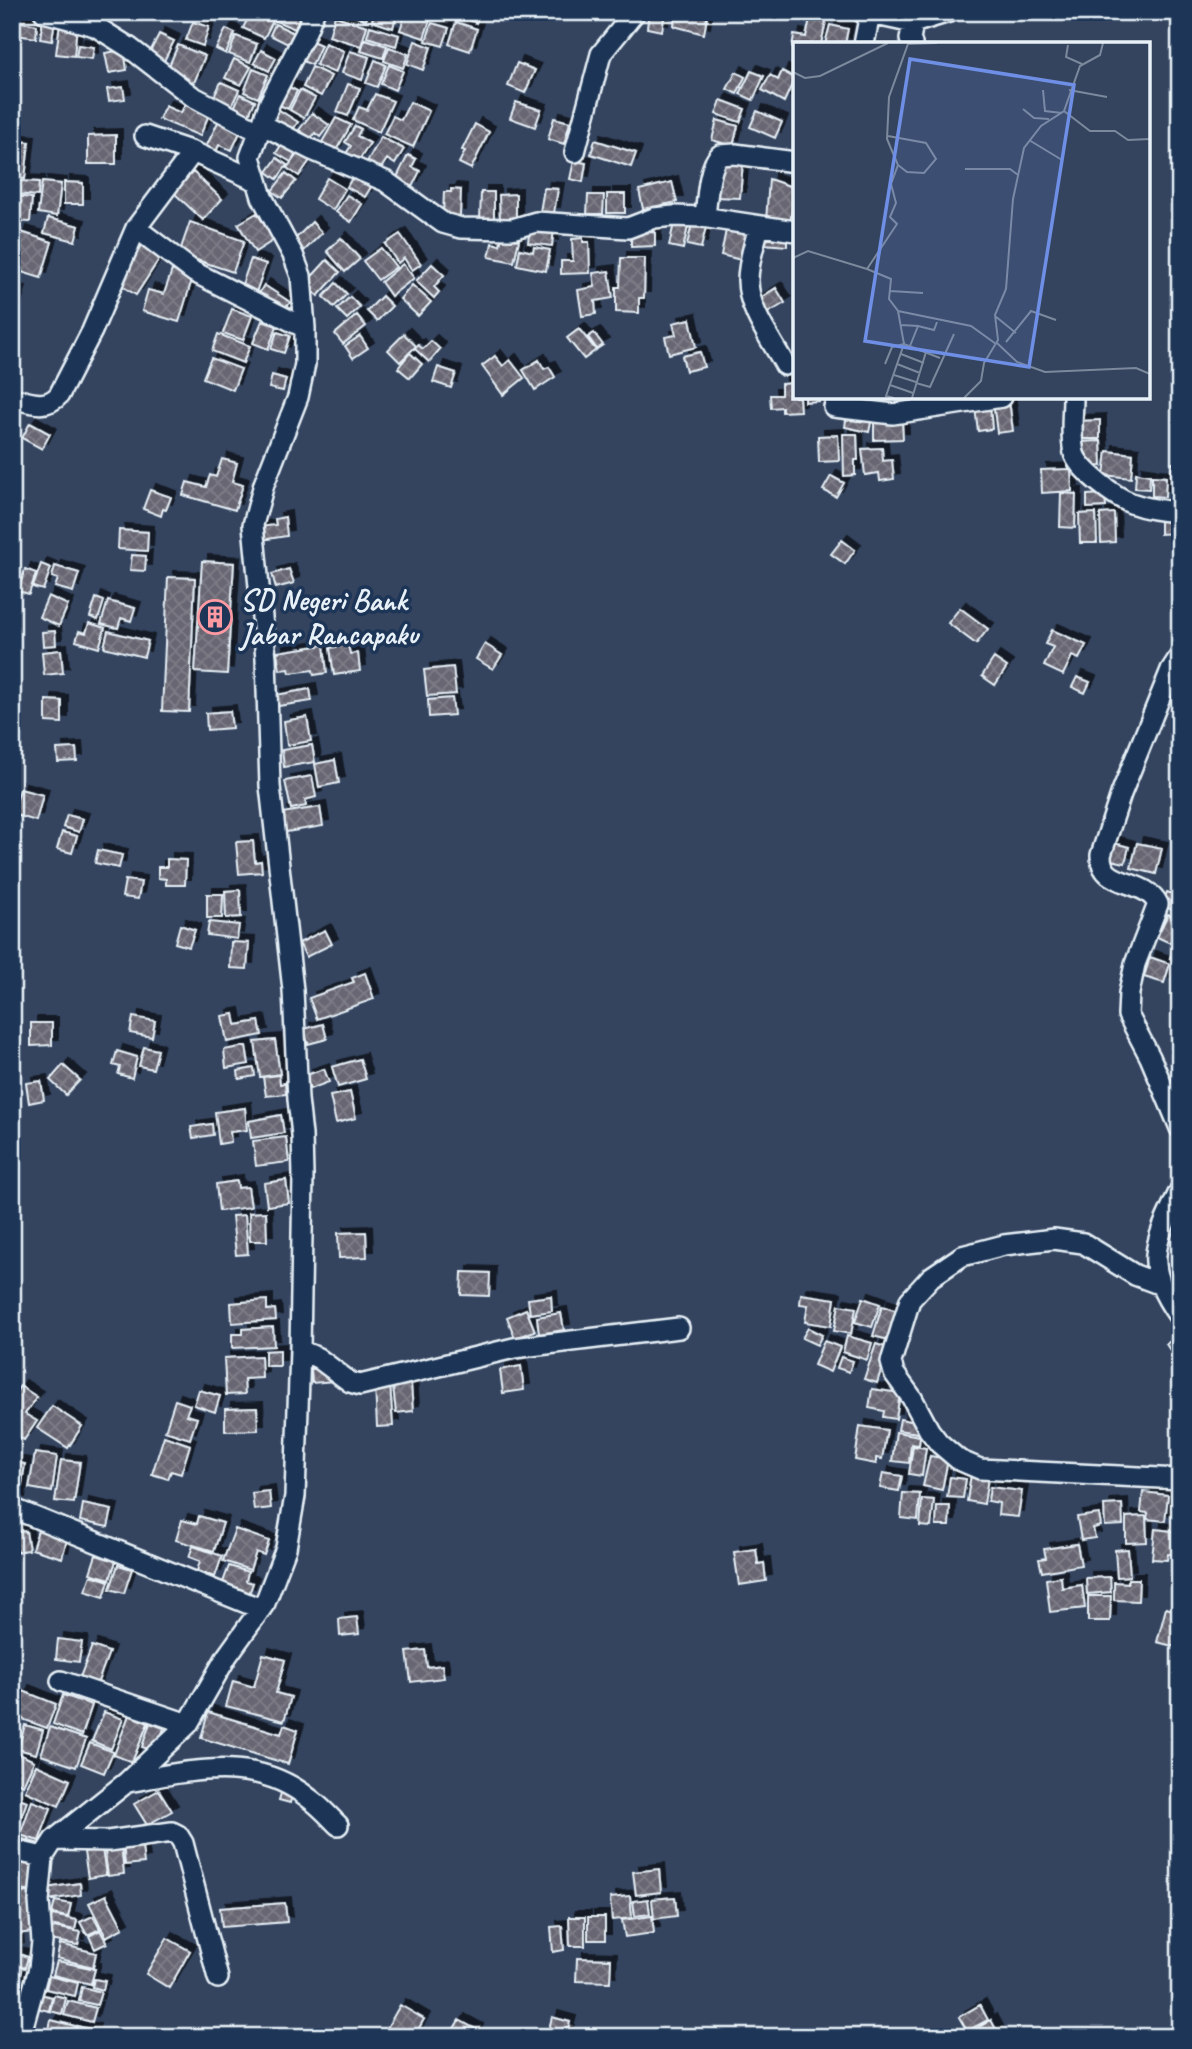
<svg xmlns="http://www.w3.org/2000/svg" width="1192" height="2049" viewBox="0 0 1192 2049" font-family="Caveat,sans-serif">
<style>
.building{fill:url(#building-cross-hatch);stroke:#e8f1f8;stroke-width:2;filter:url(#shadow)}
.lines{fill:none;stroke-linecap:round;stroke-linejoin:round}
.minor-casing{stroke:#e8f1f8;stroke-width:24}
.minor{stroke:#1d3557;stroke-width:19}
.labels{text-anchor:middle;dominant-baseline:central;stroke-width:7;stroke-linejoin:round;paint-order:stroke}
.poi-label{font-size:30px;font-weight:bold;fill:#e8f1f8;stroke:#1d3557;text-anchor:start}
.inset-road{fill:none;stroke:#7c899c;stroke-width:2}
.view{fill:#6e8fe5;fill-opacity:0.15;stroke:#6e8fe5;stroke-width:3.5}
.inset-edge{fill:none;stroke:#e8f1f8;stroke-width:3.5}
</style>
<defs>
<pattern id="building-cross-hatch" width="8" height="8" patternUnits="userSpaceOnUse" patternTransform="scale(1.75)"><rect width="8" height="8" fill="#686672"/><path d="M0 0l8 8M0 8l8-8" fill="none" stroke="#7e7c87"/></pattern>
<filter id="shadow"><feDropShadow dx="6" dy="-6" stdDeviation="0" flood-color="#0009"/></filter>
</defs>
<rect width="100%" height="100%" fill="#34445f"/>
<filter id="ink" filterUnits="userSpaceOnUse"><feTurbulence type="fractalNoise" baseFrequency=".0143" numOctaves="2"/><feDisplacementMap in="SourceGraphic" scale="14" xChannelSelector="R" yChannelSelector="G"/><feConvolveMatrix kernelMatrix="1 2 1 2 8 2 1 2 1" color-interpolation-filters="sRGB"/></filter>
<g filter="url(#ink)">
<!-- building -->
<path class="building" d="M251,12L273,21L264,38L243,28Z
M280,12H301L295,29L276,21Z
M342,12H369L366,20Z
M374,12H397L393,28L372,21Z
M406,12L430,20L424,38L400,30Z
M451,12H480L476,23Z
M649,12H665L662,31L647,28Z
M675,12H708L704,34L674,26Z
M756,12H773L771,20L755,17Z
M811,14L827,17L821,44H795V48L792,47L794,35L806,37Z
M335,16L367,26L361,46L329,36Z
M43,18L55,19L52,41L40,39Z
M17,21L37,25L36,38L16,35Z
M193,22L209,27L203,46L186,40Z
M456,22L477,29L470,51L449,44Z
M60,23L77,25L74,56L56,54Z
M432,23L449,28L443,46L426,41Z
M275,24L294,33L288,44L270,35Z
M830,25L848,29L845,44H825Z
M370,26L399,35L396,46L367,37Z
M226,29L235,33L226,54L216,49Z
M159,34L174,41L164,61L149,54Z
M236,36L257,44L250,62L229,54Z
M307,39L321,45L312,65L298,59Z
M365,39L387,46L383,58L361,51Z
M415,41L431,47L423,70L407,64Z
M325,43L344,51L335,73L316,65Z
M78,45L94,47L92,59L76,57Z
M178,45L205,56L194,83L166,73Z
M389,47L408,54L403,68L384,61Z
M124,50L127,70L109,73L105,53Z
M261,50L276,58L269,71L254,63Z
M350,51L369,57L362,80L342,73Z
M234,59L251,67L241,85L225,78Z
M375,60L386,65L377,87L366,83Z
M517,63L535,70L525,93L508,86Z
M389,65L403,71L395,90L381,84Z
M312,67L331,76L321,96L303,87Z
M253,69L268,75L258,98L244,92Z
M751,71L764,76L753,100L740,94Z
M782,71L795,78L784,102L762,90L770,75L778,80Z
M736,72L745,77L737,94L727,89Z
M221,82L239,90L230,109L212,101Z
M348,84L360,88L348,116L337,112Z
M285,85L297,91L288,109L275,103Z
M123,87L125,99L109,101L107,89Z
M300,90L315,98L304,118L290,110Z
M240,94L255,101L247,119L232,113Z
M375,94L393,101L379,132L353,120L359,107L367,110Z
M721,100L745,109L740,122L716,114Z
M186,102L210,112L200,136L159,119L165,106L181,113Z
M410,102L429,111L413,147L384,134L393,116L401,120Z
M516,102L541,110L535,127L510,118Z
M276,108L298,122L290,134L268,120Z
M757,111L782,122L775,138L750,127Z
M312,113L329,125L320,137L315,133L311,138L299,130Z
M336,118L351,125L335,152L321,144Z
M554,118L570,122L564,144L548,139Z
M219,120L241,130L232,150L219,145L214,156L204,151Z
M717,120L738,126L733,146L712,140Z
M475,124L489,132L471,169L459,163L465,151L462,150Z
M355,126L361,129L357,136L370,143L358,162L345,155L351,146L345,142Z
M116,135V164H88V136Z
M381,137L404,149L395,164L387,159L380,170L367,162Z
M286,138L300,147L291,162L276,153Z
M595,140L636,153L631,167L591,154Z
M16,141L29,142L25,179L12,178Z
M301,149L313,156L299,176L287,168Z
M408,155L416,159L412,167L420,171L412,187L396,179Z
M277,158L287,165L277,179L267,172Z
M574,161L586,163L583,182L570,179Z
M743,161L740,198L714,197L722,163Z
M193,172L222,199L203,220L173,192Z
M355,172L374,182L365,197L347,187Z
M286,173L296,181L282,198L272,191Z
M327,178L345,189L333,210L315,199Z
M769,179L795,188L790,225L766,221Z
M18,181L39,182L38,196L16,194Z
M42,182L61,184L57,216L38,213Z
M64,182L83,183V204H64Z
M672,182L677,202L643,209L639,190Z
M544,188L558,189L554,213L540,212Z
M451,189L461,190L460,216L443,215L444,192H451Z
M481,192H494V220H480Z
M516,194V220L500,221L499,195Z
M607,194H625V213H607Z
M347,195L362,204L351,222L336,212Z
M588,195H604L603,214H587Z
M16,196L32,198L30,222L14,221Z
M257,213L274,240L255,252L238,224Z
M48,218L79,226L75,241L44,233Z
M190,222L244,241L233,272L179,254Z
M312,222L322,233L304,251L294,240Z
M674,223L688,226L683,249L669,246Z
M692,224L706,227L701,248L687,245Z
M530,225L554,228L552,246L528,243Z
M726,230L747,234L741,260L721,255Z
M21,232L52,242L41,278L12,269V261Z
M655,232V246L631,247V233Z
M764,232L787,233V246L763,244Z
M400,234L421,264L412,270L404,258L398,263L385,244Z
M502,237L519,240L514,262L489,257L492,243L500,245Z
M341,238L360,259L345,272L327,251Z
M583,238V242H589L590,273L561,274V261H573L572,239Z
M144,241L163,253L136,295L116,282Z
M534,247L550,250L546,271L517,265L520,249L533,252Z
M381,248L396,267L378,280L363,261Z
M621,258H645L644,298H639V313L616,312V287H620Z
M251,259L266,264L255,295L240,290Z
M327,260L340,272L318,296L305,284Z
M403,264L414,278L391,296L381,282Z
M432,264L444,275L434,287L439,292L434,298L416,281Z
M172,270L193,276L179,322L142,311L148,290L164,294Z
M609,271L613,298L595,301L596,314L582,316L578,290L595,287L593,273Z
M336,283L347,294L334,307L323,297Z
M264,285L290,302L283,314L257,297Z
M412,285L431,302L418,316L400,299Z
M776,288L785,303L766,314L757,300Z
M12,290L20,292L13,315H12Z
M382,296L392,306L377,321L367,311Z
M350,297L360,307L347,319L337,309Z
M232,309L252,316L243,340L223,333Z
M357,315L366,326L343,344L335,334Z
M690,319L696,347L669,354L665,337L676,335L673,323Z
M262,321L277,326L268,349L253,343Z
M579,329L596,350L584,359L567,338Z
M277,332L290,336L284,353L271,349Z
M594,333L603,345L597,349L588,337Z
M218,334L250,346L243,363L212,351Z
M404,334L416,346L400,362L388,350Z
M360,336L368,348L353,358L345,346Z
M431,341L440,349L429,362L415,349L418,345L423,349Z
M700,352L704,367L686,371L682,356Z
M410,353L422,364L410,378L398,368Z
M495,356L503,366L510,360L524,378L503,395L482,366Z
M211,358L241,369L233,390L203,378Z
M539,360L544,369L549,367L555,377L535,390L523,370Z
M438,367L456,373L451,388L433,382Z
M272,375L286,379L283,391L269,388Z
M795,383V397H799L800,411L782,412V407L771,408L770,395H781V384Z
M805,397H819V401L805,402Z
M855,397H871L872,400L855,401Z
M1009,400L1013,431L997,433L993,402Z
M990,405L992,429L978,431L975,407Z
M847,413L872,418L869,432L845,427Z
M1100,420V439H1079V421Z
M902,421L903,439L874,440V422Z
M30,423L50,434L42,449L22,438Z
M843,434H857L858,460H855V475L844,476Z
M838,435L839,461L819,462L818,436Z
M1101,441L1102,466L1086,467L1085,453H1079L1078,442Z
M882,448L883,461L892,460L894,479L880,481L879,473L865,475L862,449Z
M1107,451L1133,454L1131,478L1104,475Z
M222,459L237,463L232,482L243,485L235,510L183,495L187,482L206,487L210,475L216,477Z
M1172,463H1180V487H1171Z
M1071,469L1072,491L1042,493L1041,470Z
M1136,473L1150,475L1149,489L1135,488Z
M831,476L844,483L836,497L823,490Z
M1152,476L1166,477L1165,497L1152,496Z
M150,490L171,497L166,510L163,509L161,516L143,509Z
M1061,493L1076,494L1075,528L1060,527Z
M1105,494L1106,507L1087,508V495Z
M1096,513L1097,543H1080L1079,514Z
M1114,513L1115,542L1101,543L1100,514Z
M285,517L287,536L261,540L259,527L276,525L275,519Z
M1160,520H1176V533L1160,534Z
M119,530L148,532L147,551L118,549Z
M842,540L855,550L845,564L831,554Z
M132,555L146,556L145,571L130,570Z
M202,561L234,563L227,674L195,672Z
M41,564L51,568L43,590L33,587Z
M55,566L79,573L73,592L55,587L58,579L52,577Z
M25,569L36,573L29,594L18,591Z
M289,569L294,583L276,588L272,574Z
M168,577L195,578L189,712L162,711Z
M48,596L68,605L59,626L39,617Z
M96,598L104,601L98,620L90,617Z
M108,601L135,608L131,621L121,618L118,628L101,624Z
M960,608L988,629L976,644L948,623Z
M89,623L105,628L99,648L76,641L79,631L86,633Z
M1052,630L1086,645L1079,659L1072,656L1063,675L1044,666L1053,647L1045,644Z
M55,631L56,645L43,646L42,632Z
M108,631L148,641L144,657L104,647Z
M485,644L502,655L493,669L476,659Z
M324,645L327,673L314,675L313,670L290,673L289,669L280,670L277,652Z
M348,645L350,654L358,653L360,671L334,675L330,648Z
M61,650L63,673L44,675L42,652Z
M994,658L1007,667L995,685L982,676Z
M453,667L456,694L427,696L424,670Z
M1077,677L1090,682L1085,693L1072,687Z
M310,689L312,701L278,706L276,695Z
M452,698L454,715L429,717L428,700Z
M46,700L62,701V723L46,722Z
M230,711L232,728L207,730L206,713Z
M307,717L311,741L287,745L284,721Z
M312,745L315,762L284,767L282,750Z
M76,748L77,761L58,762L57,749Z
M335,760L339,783L319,787L315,764Z
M312,776L316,797L305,800L306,806L291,809L285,781Z
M20,789L43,795L36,821L13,814Z
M320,807L323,826L286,832L282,813Z
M67,815L83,819L79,832L63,827Z
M62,832L77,836L72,853L57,849Z
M253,841L255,862L261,861L262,872L239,874L236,842Z
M1114,843L1129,847L1125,863L1111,860Z
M1137,843L1162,848L1156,874L1131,868Z
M98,850L122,855L119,868L95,863Z
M167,859L186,860L185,885H166V879L158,878V867H167Z
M125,880L141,882L138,899L122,897Z
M240,890L241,917L226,918L225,891Z
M1167,892L1180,897V912L1162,906Z
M207,894H223L222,918H207Z
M1168,914L1180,920L1170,943L1157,937Z
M209,922L239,925L237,939L207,935Z
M180,925L195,930L189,947L175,943Z
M325,930L332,944L306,957L299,943Z
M231,942L249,943L247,969L230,968Z
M1174,946L1180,948V961L1170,958Z
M1150,957L1170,964L1164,983L1144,977Z
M365,973L374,999L317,1019L309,998L354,982L352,978Z
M234,1014L236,1025L259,1021L262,1035L227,1042L222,1016Z
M133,1017L155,1021L152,1037L130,1033Z
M31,1023H52V1045L31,1046Z
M323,1024L327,1039L308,1044L304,1029Z
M275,1040L280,1074L260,1077L255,1042Z
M246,1046L249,1064L226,1068L224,1050Z
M144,1047L158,1050L153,1069L139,1066Z
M117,1051L137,1057L132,1078L118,1074L120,1067L113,1065Z
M360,1059L366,1079L338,1087L332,1067Z
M63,1065L80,1080L66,1095L50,1080Z
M254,1068L255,1076L239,1079L238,1071Z
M324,1069L329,1082L310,1089L306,1075Z
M279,1075L280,1084L285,1083L286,1094L266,1096L263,1077Z
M41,1081L44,1100L29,1103L26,1083Z
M350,1092L356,1118L336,1123L330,1096Z
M245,1108L247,1130L230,1132L231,1142L219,1144L215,1112Z
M281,1115L284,1133L251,1138L249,1121Z
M212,1124L213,1135L193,1138L191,1127Z
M286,1137L289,1162L256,1166L253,1141Z
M286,1180L289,1203L267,1206L264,1183Z
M237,1181L238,1188L248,1187L251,1207L219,1211L216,1184Z
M266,1212L267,1241H250L249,1213Z
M245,1215L248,1254L236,1255L232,1216Z
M366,1232L367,1257L339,1258L338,1233Z
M462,1272L490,1273L489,1296L461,1295Z
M801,1294L835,1299L831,1326L805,1322L808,1305L800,1304Z
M551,1296L552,1311L530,1314L528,1299Z
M863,1298L880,1304L872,1327L855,1322Z
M267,1300V1310L275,1309L276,1320L232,1323L231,1303Z
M839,1305L856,1308L851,1334L834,1331Z
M882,1306L897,1311L889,1340L873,1336Z
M526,1309L535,1331L515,1338L507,1317Z
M561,1313L564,1330L539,1334L537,1317Z
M273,1327L274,1346L232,1348V1334H243V1329Z
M808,1328L822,1335L817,1345L802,1338Z
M1180,1335V1355L1175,1358L1166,1344Z
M847,1336L872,1343L867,1360L843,1352Z
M824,1341L840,1347L830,1372L814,1365Z
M876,1344L888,1348L877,1383L864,1379Z
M280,1350V1366H265V1351Z
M261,1356L262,1378L244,1379L245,1394L226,1395L224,1358Z
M841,1357L853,1361L849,1372L837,1368Z
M521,1366L524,1390L503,1393L500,1370Z
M332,1367L334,1381L312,1383L311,1369Z
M390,1384L393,1426L377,1427L375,1385Z
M411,1384L413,1411L396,1413L393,1386Z
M20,1386L37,1397L25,1414L37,1421L24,1440L12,1432V1398Z
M872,1389L900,1393L896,1419L883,1417L884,1411L869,1408Z
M199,1390L220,1396L215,1412L194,1405Z
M175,1400L190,1405L186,1415L197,1418L190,1439L165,1431Z
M52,1406L82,1426L68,1448L37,1428Z
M257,1408L258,1430L225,1431V1409Z
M900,1419L920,1423L918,1433L898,1430Z
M860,1426L887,1430L882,1459L876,1458V1464L855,1460Z
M896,1432L920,1436L919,1445L911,1444L909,1463L892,1461Z
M164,1436L190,1445L181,1474L171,1471L168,1479L152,1474Z
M913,1446L926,1448L922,1476L909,1474Z
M35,1453L57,1456L52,1492L29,1488Z
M930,1456L948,1459L942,1490L923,1486Z
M61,1460L80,1462L74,1503L55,1501Z
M12,1462L25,1464L19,1503L12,1502Z
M883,1473L902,1476L899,1491L880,1488Z
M971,1474L988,1477L984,1504L967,1501Z
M950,1477L966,1479L963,1498L947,1497Z
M990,1487L1022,1491L1018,1517L998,1515L999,1503L988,1501Z
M269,1491L271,1508L254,1510L252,1493Z
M1143,1492L1168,1495L1165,1521L1147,1519L1148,1513L1141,1512Z
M903,1493L920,1494L918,1520L901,1518Z
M922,1499L934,1500L931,1527L920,1526Z
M1174,1502H1180V1525L1173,1524Z
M83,1504L112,1510L108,1527L80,1521Z
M1122,1504L1123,1525L1105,1526L1104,1505Z
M937,1506H950L949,1526H936Z
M1099,1514L1101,1526L1093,1528L1095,1538L1081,1540L1077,1517Z
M199,1516L223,1523L214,1551L176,1540L182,1520L197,1524Z
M1146,1516L1147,1542L1126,1543V1517Z
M39,1527L68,1536L62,1558L32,1549Z
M235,1529L269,1541L264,1555L256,1552L250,1570L223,1561Z
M1155,1529L1180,1532V1555L1168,1554L1167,1560L1152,1559Z
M26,1531L29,1550L15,1552L12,1533Z
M1077,1544L1081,1565L1042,1572L1039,1559L1046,1558L1044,1549Z
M193,1546L222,1556L215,1577L197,1571L200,1561L189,1557Z
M756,1549L758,1564L764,1563L766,1581L739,1585L734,1552Z
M1128,1549L1130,1576L1117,1577L1115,1550Z
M96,1555L116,1561L110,1579L90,1573Z
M118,1565L132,1569L124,1593L110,1589Z
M229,1566L248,1572L246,1581L253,1583L249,1594L222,1585Z
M91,1575L109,1581L104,1597L85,1591Z
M1061,1577L1062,1588L1082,1585L1085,1608L1050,1612L1046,1579Z
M1110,1577L1111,1592L1087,1594L1086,1578Z
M1128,1579H1139L1138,1601L1114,1600V1582L1128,1583Z
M1088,1596H1111L1110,1621H1088Z
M1166,1608L1180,1612V1648L1157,1642Z
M357,1617L359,1634L340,1636L339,1619Z
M58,1639L82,1642L79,1662L56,1659Z
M92,1646L109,1652L96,1687L79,1680Z
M425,1650L427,1667L442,1665L444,1678L411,1682L407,1652Z
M263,1654L285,1660L276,1693L291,1697L284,1721L226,1706L233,1681L254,1687Z
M23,1691L56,1704L47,1728L14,1716Z
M63,1695L92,1705L82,1735L53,1724Z
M104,1712L123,1719L111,1749L92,1741Z
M208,1712L281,1734L284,1725L298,1730L288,1764L201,1738Z
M129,1715L148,1723L132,1762L114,1755Z
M150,1723L164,1728L156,1752L142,1747Z
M25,1725L43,1730L36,1754L18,1749Z
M50,1727L86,1739L76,1767L41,1755Z
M90,1743L113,1752L104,1773L81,1764Z
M19,1754L34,1761L23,1785L12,1780V1768Z
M36,1765L70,1780L59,1806L25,1791Z
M159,1790L172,1811L147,1825L134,1804Z
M282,1790L293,1792L290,1803L279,1800Z
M12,1795L27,1801L18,1826L12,1824Z
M32,1801L51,1808L39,1841L20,1835Z
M19,1838L39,1844L36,1854L16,1848Z
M141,1838L144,1863L125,1865L123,1840Z
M121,1844L124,1874L108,1876L104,1845Z
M102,1849L106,1875L88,1878L84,1852Z
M17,1858L36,1861L31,1892L12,1888Z
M659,1869L661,1892L636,1895L633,1872Z
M80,1883L81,1895L48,1900L46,1888Z
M29,1892L34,1932L15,1934L12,1894Z
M106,1895L123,1928L106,1937L89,1903Z
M630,1896L632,1918L612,1920L610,1898Z
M675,1897L677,1916L654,1919L652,1899Z
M648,1899L650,1914L635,1916L633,1901Z
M55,1901L71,1904L68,1917L52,1914Z
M285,1903L287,1922L222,1927L220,1908Z
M52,1915L77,1920L75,1930L50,1925Z
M93,1916L100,1929L87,1935L80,1922Z
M652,1916L654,1933L625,1937L622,1920Z
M569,1917H585V1946H570Z
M588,1917H605V1940H588Z
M562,1926L564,1950L553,1952L551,1927Z
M53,1927L81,1932L78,1945L50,1940Z
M100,1930L107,1943L95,1949L89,1936Z
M12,1938H17L18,1949L12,1950Z
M167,1938L190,1951L169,1988L146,1974Z
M60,1944L96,1953L93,1967L57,1958Z
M12,1952L28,1957L25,1968L12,1964Z
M577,1958L611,1959L610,1982L576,1981Z
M57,1961L95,1969L91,1984L53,1975Z
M12,1968L22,1970L15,1999L12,1998Z
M49,1976L78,1983L75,1996L46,1989Z
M94,1979L105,1981L103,1990L92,1987Z
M82,1987L101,1992L97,2005L79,2001Z
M40,1994L52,1997L49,2011L37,2008Z
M54,1995L66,1998L62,2014L50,2011Z
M68,2001L96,2008L92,2022L64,2015Z
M400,2005L424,2019L414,2037H403L387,2028Z
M980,2005L988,2020L967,2031L959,2017Z
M552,2017L570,2022L566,2037H547Z
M51,2020L75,2026L72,2037H47Z
M459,2020L477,2030L473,2037H449Z
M991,2020L1000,2037H974L971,2032Z
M77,2026L94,2030L92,2037H74Z"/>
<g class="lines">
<!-- minor casing -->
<g class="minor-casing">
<path id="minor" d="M44,12L95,26L130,48L192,96L258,131
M862,12L913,23L910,39L912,44
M915,12L913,23L949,12
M864,44L870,14
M261,124L312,150L385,181L443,223L461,228L512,229L536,222L628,228L654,218L674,216L702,217L795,231
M145,136L193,152L257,181
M575,152L601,54L635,12
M705,217C707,201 708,166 720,155L735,154L795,162
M759,226C755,243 748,262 748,280C748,310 771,339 785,365
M136,228L194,272L305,328
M1073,397C1073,415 1070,435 1074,453C1078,469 1115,497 1131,503C1147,509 1163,511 1180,512
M12,398C29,402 46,410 59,395L92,331L136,228L193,152
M834,407L893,414L1002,397
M1180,656L1171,670L1121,794L1101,855C1100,889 1145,877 1158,904L1135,964L1129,993L1128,1015L1150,1057L1180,1128
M1180,1190C1154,1244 1142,1265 1180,1318
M1159,1284L1135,1275L1083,1243L1054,1239L1004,1245L962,1256L931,1277L910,1300L891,1362L894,1373L912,1398L929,1430L939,1443L959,1460L980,1469L1180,1479
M300,1350L318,1358L350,1382L360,1385L514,1348L679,1328
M12,1508L261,1609
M61,1681L188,1724
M127,1782C190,1771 255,1754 310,1799C320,1806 329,1816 338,1825
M54,1840L108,1841L172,1832L178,1835L183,1843L218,1978
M12,1850L43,1857
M20,2037L39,1968L42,1942L39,1901L43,1857L54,1840L127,1782L188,1724L227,1656L265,1603L286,1548L295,1496L300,1350L303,1176L302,1135L298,1099L293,990L270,786L266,658L253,525L264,484L298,397L305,364V328L301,276L293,255L262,197L250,157L270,102L305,34L314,12"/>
</g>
<!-- minor -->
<use href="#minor" class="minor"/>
</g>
</g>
<!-- icons -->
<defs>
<g id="building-ring" transform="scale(1.75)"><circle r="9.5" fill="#1d3557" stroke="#ff9aa2" stroke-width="1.5"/><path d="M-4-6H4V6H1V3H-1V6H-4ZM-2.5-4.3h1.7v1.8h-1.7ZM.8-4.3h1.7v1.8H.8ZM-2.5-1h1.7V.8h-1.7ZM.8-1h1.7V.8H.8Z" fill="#ff9aa2"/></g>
</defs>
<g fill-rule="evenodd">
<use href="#building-ring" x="215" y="617"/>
</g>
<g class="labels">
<!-- poi labels -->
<g class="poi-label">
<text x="240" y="600">SD Negeri Bank<tspan x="240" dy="34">Jabar Rancapaku</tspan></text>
</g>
</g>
<!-- overview -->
<g transform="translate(793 42)">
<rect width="357" height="357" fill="#34445f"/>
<path class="inset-road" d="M144,1L115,2L96,55L94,97L105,123L98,142L103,161L97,175L104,182L74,227L98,237L96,257L105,269L111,302L147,316M275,3L273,15L289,22M0,30L12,36L27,34L95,1M250,48L252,69L269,71M276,48L314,55M230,67L241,76L256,77M271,69L297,89H322L335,98L357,97M95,94L133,101L143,117L131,131L114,130L105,123M236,98L269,118M172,127H217L225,133M0,216L15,209L74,227M97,249L130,251M105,269L178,284L203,302M202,274L223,291M108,283L125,284L117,304M125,284L141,288L144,280M213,300L238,269L263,278M204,301L224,320L252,330L343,326L357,332M108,312L131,321M92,322L99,305L111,302L93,354L101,356M104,322L127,331M101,333L123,340M123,341L137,345L161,292M97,343L120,351M119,356L133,310M171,356L188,339L191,321L205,298L202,273L213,247L220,157L231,106L248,84L271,69L287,24L307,13L310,1"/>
<path class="view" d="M117,17L281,43L236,325L72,299Z"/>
<rect width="357" height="357" class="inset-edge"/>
</g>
<!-- margin -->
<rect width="1192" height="2049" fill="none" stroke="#1d3557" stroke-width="42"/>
<rect x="21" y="21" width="1150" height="2007" fill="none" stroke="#e8f1f8" stroke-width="2.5" filter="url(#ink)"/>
</svg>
